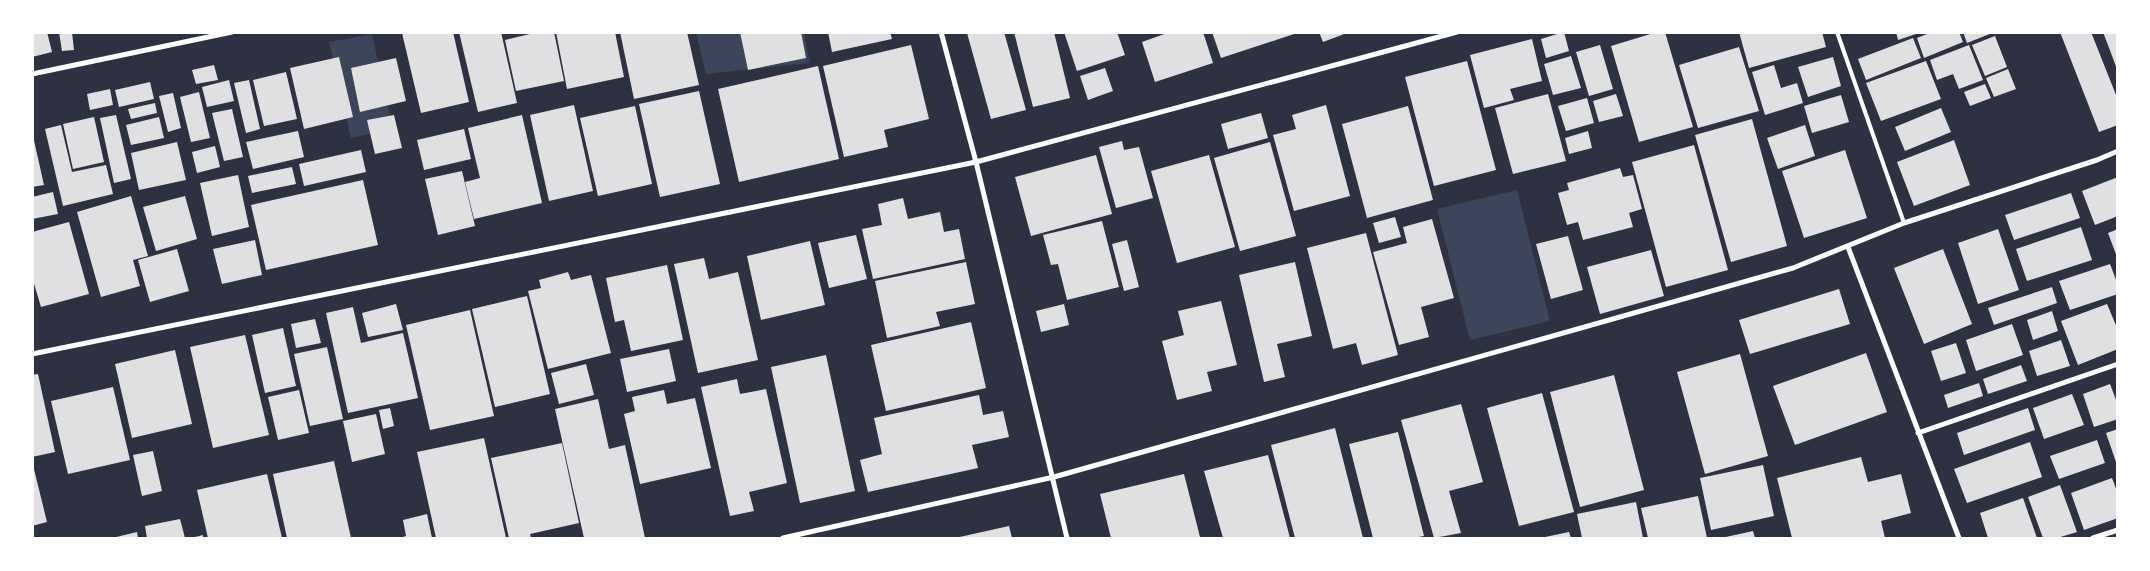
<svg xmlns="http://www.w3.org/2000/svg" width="2150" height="571" viewBox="0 0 2150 571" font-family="Poppins,sans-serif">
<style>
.green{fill:#3c4559}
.building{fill:#e0e0e3}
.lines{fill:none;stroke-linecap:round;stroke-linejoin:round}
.service{stroke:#fff;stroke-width:4}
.minor{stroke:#fff;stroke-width:5}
</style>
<rect width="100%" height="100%" fill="#2d3142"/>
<!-- green -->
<path class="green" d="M696,33H804L810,63L706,74Z
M372,34L393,129L351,138L329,42Z
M1517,190L1550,321L1470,340L1437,209Z"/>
<!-- building -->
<path class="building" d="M32,32H47L52,52L32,57Z
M59,32H72L74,50L62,51Z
M453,32L469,102L421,113L402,33Z
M459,32H501L517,103L478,112Z
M538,32H554L564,81L516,91L505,40Z
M556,32H615L624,77L567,89Z
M620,32H687L699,85L634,99Z
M740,32H801L806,58L748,70Z
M828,32H890L892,39L832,52Z
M971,32H1004L1026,110L991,119L967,33Z
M1014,32H1054L1070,98L1033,107Z
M1064,32H1117L1125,55L1077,71Z
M1170,32H1203L1213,63L1155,82L1142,42Z
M1212,32H1293L1294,34L1221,58Z
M1319,32H1347V33L1323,42Z
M1564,32L1569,51L1546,58L1541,39Z
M1657,32H1665L1693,127L1639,142L1611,46Z
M1739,32H1822L1826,47L1749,68Z
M1896,32H1919V33L1898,40Z
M1932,32H1959L1963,42L1924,58L1917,38Z
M1963,32H1992V33L1967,43Z
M2060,32H2091L2118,100V125L2099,132Z
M2103,32H2118V69H2117Z
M1995,36L2007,67L1985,76L1972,45Z
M1913,38L1921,58L1866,80L1858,59Z
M1532,39L1542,81L1510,89L1514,100L1484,108L1470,55Z
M911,45L929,119L884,130L888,147L844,157L823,66Z
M1600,45L1613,89L1589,96L1576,52Z
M1969,45L1983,80L1959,89L1953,74L1937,80L1930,60Z
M1739,47L1759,111L1698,128L1679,65Z
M1571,56L1581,88L1553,95L1544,64Z
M339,57L353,117L304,129L290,68Z
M1833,57L1841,86L1808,97L1798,67Z
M396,58L406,101L360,112L351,68Z
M1467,61L1496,170L1434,186L1405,77Z
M1926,61L1941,99L1881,121L1866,83Z
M214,65L218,80L196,84L192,70Z
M1774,65L1781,88L1797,83L1803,103L1765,115L1752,72Z
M818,66L839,159L739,182L718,89Z
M1105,68L1113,91L1088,100L1080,76Z
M2008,69L2016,89L1994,97L1986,78Z
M286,72L297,119L264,126L253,80Z
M229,80L234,101L207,107L202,87Z
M249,80L260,129L246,133L234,83Z
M150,82L154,99L119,107L115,90Z
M1985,84L1991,98L1970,106L1964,92Z
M110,89L113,105L90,110L87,94Z
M699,91L720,184L660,197L639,104Z
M199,92L210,138L191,142L180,97Z
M173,93L181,128L168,132L159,96Z
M1548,94L1566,161L1513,174L1495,108Z
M1616,94L1623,116L1599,122L1593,101Z
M1841,95L1849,122L1812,133L1804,106Z
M1587,98L1594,123L1566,131L1558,106Z
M155,103L157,113L131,119L128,109Z
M574,105L593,191L549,201L530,115Z
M1326,105L1350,196L1294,211L1273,135L1296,129L1292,115Z
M635,106L652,184L598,196L580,118Z
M1408,106L1433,200L1367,218L1342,124Z
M1941,108L1951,132L1905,151L1895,127Z
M232,109L243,157L224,161L212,113Z
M1261,113L1268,138L1228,149L1221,124Z
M116,115L131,179L114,183L100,118Z
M394,115L402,148L375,154L367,120Z
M522,115L542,203L474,219L465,182L480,178L468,128Z
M94,117L104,162L73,169L63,124Z
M159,117L164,138L131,145L126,125Z
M1752,119L1787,246L1731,262L1695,135Z
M61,125L72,172L106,165L113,194L63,206L45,129Z
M1805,125L1815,156L1778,169L1767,138Z
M464,129L471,159L424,170L417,140Z
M298,131L304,157L253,169L246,142Z
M1588,131L1592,148L1569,154L1565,138Z
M33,136L44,185L32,187V137Z
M1954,140L1970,185L1914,206L1897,162Z
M1122,141L1124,150L1139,147L1153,198L1116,208L1099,147Z
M177,142L186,180L139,190L131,153Z
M1270,142L1296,236L1240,251L1214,158Z
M1694,145L1728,270L1666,287L1632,162Z
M215,146L220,167L197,173L192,152Z
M361,150L366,172L304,186L299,164Z
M1845,150L1867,218L1804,238L1782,171Z
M1096,155L1112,214L1031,236L1015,177Z
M1209,155L1235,247L1177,263L1151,171Z
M292,167L296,184L252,193L248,176Z
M1620,168L1623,177L1633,175L1642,209L1629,213L1633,227L1583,240L1578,222L1567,225L1558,193L1569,190L1567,183Z
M462,171L475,226L438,235L425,179Z
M238,175L249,227L212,236L200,183Z
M2118,177V216L2095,225L2082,191Z
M363,180L378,245L266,270L251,205Z
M53,192L58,214L32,219V197Z
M2071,193L2080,218L2014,240L2005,215Z
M131,196L148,256L133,260L140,286L101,297L77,212Z
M185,196L197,239L156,251L143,207Z
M903,198L908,219L940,212L944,232L959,229L965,259L873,279L862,229L882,225L878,204Z
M1395,217L1401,237L1379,243L1373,223Z
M1432,219L1454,298L1421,307L1429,337L1399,345L1373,252L1407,243L1403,227Z
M1102,221L1119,287L1067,300L1058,264L1051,265L1043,235Z
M69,222L89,294L41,307L32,277V232Z
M2081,227L2092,260L2027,281L2016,249Z
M1998,229L2019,290L1978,304L1958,243Z
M2118,229V257H2117L2108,233Z
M1366,233L1398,355L1362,365L1356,343L1333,349L1307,248Z
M856,235L867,279L829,288L818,243Z
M1568,236L1583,290L1551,299L1536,244Z
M255,240L262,275L222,284L213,249Z
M1127,240L1139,287L1124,291L1112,244Z
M810,241L825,305L761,320L747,256Z
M177,249L189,291L150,302L138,260Z
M1943,249L1972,324L1924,344L1894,268Z
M1651,250L1664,296L1600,314L1587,267Z
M704,258L709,279L738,272L758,360L698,373L674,264Z
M966,262L975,304L936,312L940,326L887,338L875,281Z
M1295,262L1312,336L1277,344L1285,377L1264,382L1239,275Z
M2110,264L2118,285V294L2070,310L2059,281Z
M667,265L683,340L631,351L624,320L615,322L606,278Z
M568,272L571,280L591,275L611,353L548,369L528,291L541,288L539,280Z
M2052,287L2057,303L1994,325L1988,308Z
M1839,289L1850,324L1750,354L1739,320Z
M527,296L550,394L495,407L472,309Z
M1221,301L1237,365L1207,372L1212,391L1177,400L1162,341L1184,335L1178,311Z
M396,304L403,330L368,337L362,313Z
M1064,304L1069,325L1041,332L1036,311Z
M2107,304L2118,330V349L2078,365L2061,321Z
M353,307L361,343L403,333L418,398L348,413L326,313Z
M470,310L494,416L430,430L406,325Z
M2052,311L2058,331L2033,340L2027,320Z
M315,319L321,343L296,348L291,324Z
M971,322L986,388L886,411L871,345Z
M2012,324L2023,355L1976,371L1966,340Z
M283,328L296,386L265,393L252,335Z
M245,335L269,435L213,448L190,347Z
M2061,340L2070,366L2037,376L2029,351Z
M1956,343L1966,373L1941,381L1931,351Z
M327,347L343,419L310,426L294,354Z
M669,349L676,381L627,392L620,359Z
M175,350L192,424L132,438L115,364Z
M1866,353L1887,412L1795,445L1773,386Z
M1740,354L1768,456L1705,474L1677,372Z
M826,355L855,491L800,503L771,367Z
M586,364L594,395L559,404L551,373Z
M2021,365L2027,381L1988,394L1983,379Z
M38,374L55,452L32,457V375Z
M1614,375L1644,490L1580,507L1550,392Z
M737,379L740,394L766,389L787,483L749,492L754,511L730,516L701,387Z
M1979,383L1983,396L1948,408L1944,395Z
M2110,384L2118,405V419L2094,427L2083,394Z
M113,387L130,460L68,474L51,401Z
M299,390L309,433L278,440L268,397Z
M664,390L667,404L695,398L711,468L640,484L624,414L635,411L632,397Z
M1542,393L1574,512L1519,526L1487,408Z
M2072,394L2084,425L2044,439L2033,408Z
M979,395L983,415L1003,411L1009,437L972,445L978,468L868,492L860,460L882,454L874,418Z
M598,399L609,449L625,445L645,538H584L555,409Z
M1461,404L1483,482L1449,491L1461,533L1434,538L1401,420Z
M390,408L394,426L383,429L379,410Z
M2028,408L2035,430L1964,455L1957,433Z
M376,414L385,454L352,462L343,421Z
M1335,428L1363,538H1295L1271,445Z
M2118,429V465H2117L2106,433Z
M1398,432L1424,536L1413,538H1373L1349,444Z
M484,438L506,538H436L417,452Z
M2097,440L2105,463L2059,479L2050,456Z
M2030,442L2042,477L1967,503L1954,469Z
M562,443L579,523L530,534L531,538H509L491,458Z
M153,451L162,491L142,496L133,455Z
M1268,455L1290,538H1223L1204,471Z
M1861,457L1868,482L1901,474L1911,513L1881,521L1885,538H1792L1777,478Z
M32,461L47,522L32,526Z
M334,461L351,538H287L273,474Z
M1763,465L1774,516L1711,530L1700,478Z
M267,474L282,538H208L197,490Z
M1184,474L1200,537L1111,538L1100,494Z
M2112,478L2118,494V518L2084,530L2071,493Z
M2060,485L2077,532L2057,538H2043L2028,497Z
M1698,496L1707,538H1648L1641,508Z
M2023,498L2037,538H1988L1980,513Z
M1636,502L1643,538H1582L1577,514Z
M427,514L432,538H400L406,536L403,520Z
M180,519L185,538H147L145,526Z
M1009,526L1012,538H955Z
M1753,531L1755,538H1721Z
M137,532L138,538H112Z
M1569,532L1571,538H1546L1545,537Z
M203,535V538H191Z"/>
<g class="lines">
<!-- service -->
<path class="service" d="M1837,32L1904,223"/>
<!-- minor -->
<path class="minor" d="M941,32L976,162L1067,538
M32,74L232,32
M1848,247L1959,538
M32,354L976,162L1457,32
M1918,433L2118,364
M783,538L1054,477L1793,268L1904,223L2097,160L2118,151
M2093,538L2118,530"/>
</g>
<!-- border -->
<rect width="2150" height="571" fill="none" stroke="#ffffff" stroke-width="68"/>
</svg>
